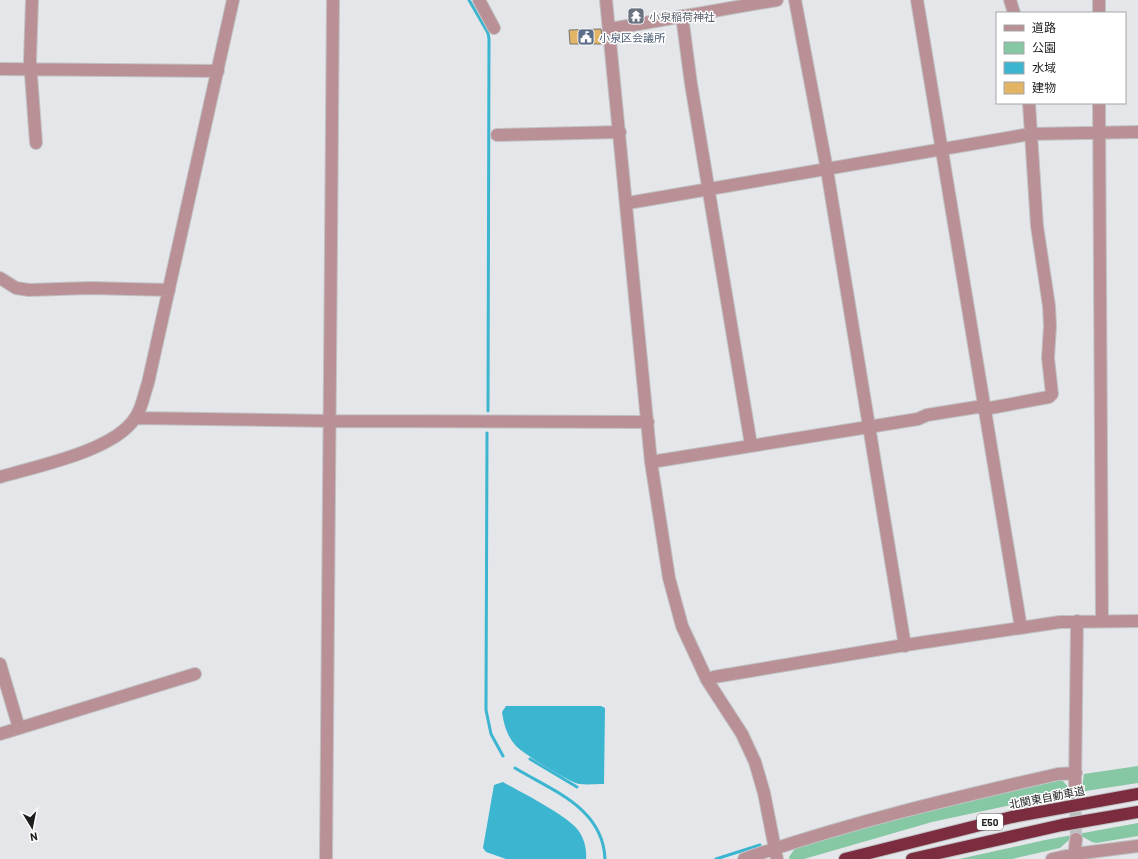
<svg xmlns="http://www.w3.org/2000/svg" width="1138" height="859" viewBox="0 0 1138 859" font-family="Barlow,'Noto Sans JP',sans-serif">
<style>
.green{fill:#86c7a4}
.water{fill:#3bb5d0}
.lines{fill:none;stroke-linecap:round;stroke-linejoin:round}
.stream{stroke:#3bb5d0;stroke-width:3}
.building{fill:#e2b465;stroke:#767472}
.minor-tunnel{stroke:#bdbec0;stroke-width:12;stroke-dasharray:12 6;stroke-linecap:butt}
.minor-casing{stroke:#c1c2c4;stroke-width:14}
.highway-casing{stroke:#c1c2c4;stroke-width:14}
.minor{stroke:#b99096;stroke-width:12}
.highway{stroke:#7b2c3f;stroke-width:12}
.labels{text-anchor:middle;dominant-baseline:central;stroke-width:3;stroke-linejoin:round;paint-order:stroke}
.shield{fill:#fff;stroke:#616162;stroke-width:1}
.shield-label{font-size:10px;font-weight:bold;fill:#1d1d1e}
.worship-label{font-size:11px;fill:#5b616d;stroke:#fff;text-anchor:start}
.service-label{font-size:11px;fill:#4e5e75;stroke:#fff;text-anchor:start}
.street-label{font-size:11px;fill:#1d1d1e;stroke:#fff}
</style>
<rect width="100%" height="100%" fill="#e5e6e9"/>
<!-- green -->
<path class="green" d="M1138,766V783L1053,796L932,822L804,859H790L789,857L796,847L861,827L970,800L1062,780L1071,790L1082,789L1084,774Z
M1138,823V836L1096,843L1092,842L1083,837L1070,839L1060,848L1012,859H959L1045,840Z"/>
<!-- water -->
<path class="water" d="M506,706H601L605,708L604,784C596,784 587,785 579,784C571,783 522,753 516,746C507,736 504,725 502,712Z
M503,782C522,793 565,814 578,830C584,838 587,849 586,859H506L486,852L483,848L494,785Z"/>
<g class="lines">
<!-- stream -->
<path class="stream" d="M469,0L488,33L489,39L488,411
M487,433L486,710L491,734L503,756
M530,759L577,787
M515,768C553,791 603,808 605,859
M716,859L760,845"/>
</g>
<!-- building -->
<path class="building" d="M601,29L603,44H570L569,30Z"/>
<g class="lines">
<!-- minor-tunnel -->
<path class="minor-tunnel" d="M1075,788L1076,839"/>
<!-- minor casing -->
<g class="minor-casing">
<path id="minor" d="M32,0L30,61L36,143
M479,0L494,28
M606,0L651,462L669,578L682,626L707,680L742,734L755,762L764,793L777,859
M795,0L827,170L905,646
M917,0L1021,628
M1010,0L1014,13
M1099,0V13
M682,16L691,84L751,445
M610,29L777,0
M0,69L218,71
M1099,103L1102,621
M497,135L620,132
M628,203L1030,134L1138,132
M0,278L16,288L29,290L90,288L169,290
M136,418L330,421L648,422
M651,462L918,419L927,415L977,407L985,409L1049,397L1052,394L1048,358L1050,326L1049,306L1037,226L1029,103
M0,477C37,466 114,451 135,418C142,409 144,394 148,383L233,0
M0,664L19,728
M707,680L714,677L899,646L1060,622L1138,621
M0,734L195,674
M1075,788L1077,621
M326,859L333,0
M744,859C847,823 953,798 1058,774L1076,773
M1052,859L1075,854L1138,846
M1074,859L1076,839"/>
</g>
<!-- highway casing -->
<g class="highway-casing">
<path id="highway" d="M845,859L1012,817L1138,794
M912,859L1062,825L1138,812"/>
</g>
<!-- minor -->
<use href="#minor" class="minor"/>
<!-- highway -->
<use href="#highway" class="highway"/>
</g>
<!-- icons -->
<defs>
<g id="temple-square" transform="scale(0.9)"><rect x="-9" y="-9" width="18" height="18" rx="4" fill="#6b7280" stroke="#fff"/><path d="M0-6L5-2H3V0L6.5 2.5H4V6H1.5V3h-3V6H-4V2.5H-6.5L-3 0V-2H-5Z" fill="#fff"/></g>
<g id="civic-square" transform="scale(0.9)"><rect x="-9" y="-9" width="18" height="18" rx="4" fill="#5c6f8a" stroke="#fff"/><path d="M-.6-6.5H3V-4.5H.6V-3L4-1V1h2V6H-6V1h2V-1L-.6-3ZM-1.2 2.5V6h2.4V2.5Z" fill="#fff"/></g>
</defs>
<g fill-rule="evenodd">
<use href="#temple-square" x="636" y="16"/>
<use href="#civic-square" x="586" y="37"/>
</g>
<g class="labels">
<!-- shield labels -->
<rect class="shield" x="977" y="814" width="26" height="16" rx="3"/>
<g class="shield-label">
<text x="990" y="822">E50</text>
</g>
<!-- worship labels -->
<g class="worship-label">
<text x="649" y="16">小泉稲荷神社</text>
</g>
<!-- service labels -->
<g class="service-label">
<text x="599" y="37">小泉区会議所</text>
</g>
<!-- street labels -->
<g class="street-label">
<text transform="translate(1047 797) rotate(-11)">北関東自動車道</text>
</g>
</g>
<!-- legend -->
<rect x="996" y="12" width="130" height="92" fill="#ffffff" stroke="#a5a5a5"/>
<rect x="1004" y="25" width="20" height="6" fill="#b99096" stroke="#a5a5a5"/>
<text x="1032" y="32" font-size="12" fill="#1d1d1e">道路</text>
<rect x="1004" y="42" width="20" height="12" fill="#86c7a4" stroke="#a5a5a5"/>
<text x="1032" y="52" font-size="12" fill="#1d1d1e">公園</text>
<rect x="1004" y="62" width="20" height="12" fill="#3bb5d0" stroke="#a5a5a5"/>
<text x="1032" y="72" font-size="12" fill="#1d1d1e">水域</text>
<rect x="1004" y="82" width="20" height="12" fill="#e2b465" stroke="#a5a5a5"/>
<text x="1032" y="92" font-size="12" fill="#1d1d1e">建物</text>
<!-- north arrow -->
<g transform="translate(32 827) rotate(170)" stroke="#ffffff" stroke-width="3" paint-order="stroke">
<path d="M0-3L7 15L0 10L-7 15Z" fill="#1d1d1e"/>
<text y="-6" font-size="11" font-weight="bold" text-anchor="middle" fill="#1d1d1e">N</text>
</g>
</svg>
